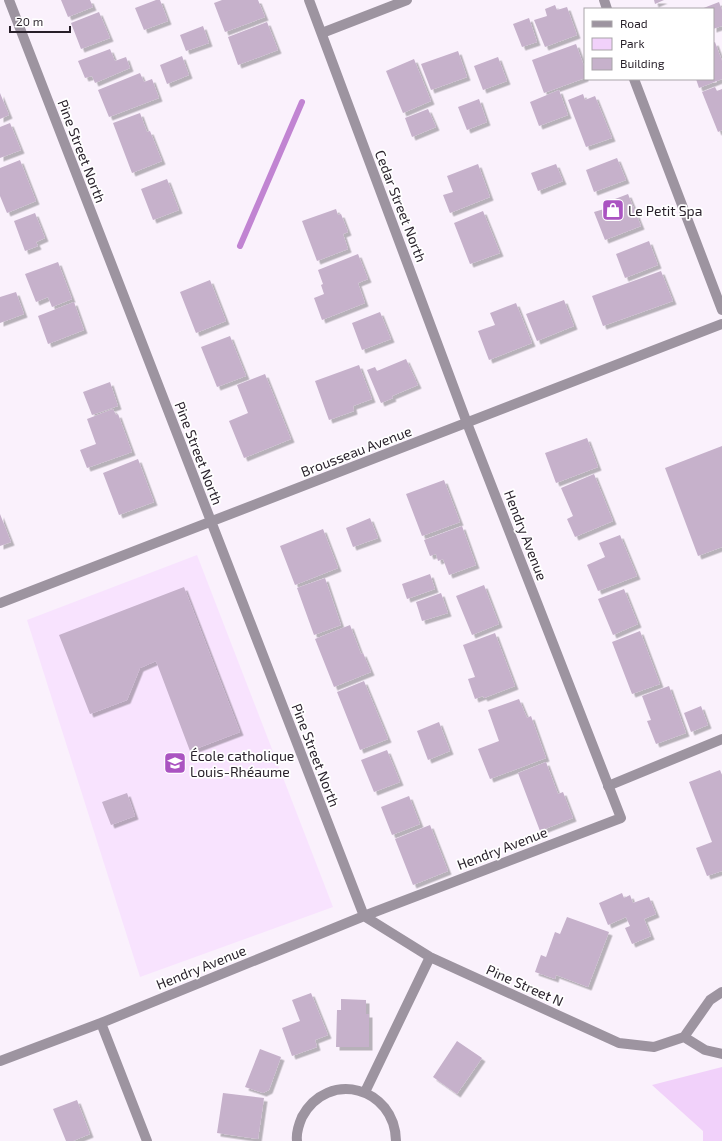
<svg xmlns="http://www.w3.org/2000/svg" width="722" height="1141" viewBox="0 0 722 1141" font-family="'Exo 2',sans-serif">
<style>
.built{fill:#f8e3fe}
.green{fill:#f1d1fa}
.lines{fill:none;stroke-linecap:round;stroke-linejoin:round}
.stream{stroke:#c184d2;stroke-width:6}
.building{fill:#c6b1cb;filter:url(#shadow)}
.service{stroke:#9d94a0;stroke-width:10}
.minor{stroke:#9d94a0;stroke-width:10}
.labels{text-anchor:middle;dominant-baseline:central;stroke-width:3.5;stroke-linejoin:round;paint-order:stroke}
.street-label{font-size:14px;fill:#271f29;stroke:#fff}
.poi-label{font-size:14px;fill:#271f29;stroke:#fff;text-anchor:start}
</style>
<defs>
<filter id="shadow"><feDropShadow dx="3.5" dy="3.5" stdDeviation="0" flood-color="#0004"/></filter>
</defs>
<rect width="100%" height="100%" fill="#faf1fc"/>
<!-- built -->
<path class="built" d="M197,555L333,907L140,977L27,620Z"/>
<!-- green -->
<path class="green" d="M722,1067V1141H703V1131L652,1085Z"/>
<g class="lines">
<!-- stream -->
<path class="stream" d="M240,246L302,102"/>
</g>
<!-- building -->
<path class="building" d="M61,0H90L93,7L68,17Z
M156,0H160L168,21L144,30L135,8Z
M222,0H258L265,17L225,32L214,3Z
M654,0H664L655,4Z
M719,2L722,10V26L713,29V9H701Z
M555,5L557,10L567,7L577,35L545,47L534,20L547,16L545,9Z
M99,12L110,38L81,49L71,23Z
M529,18L537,42L522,47L513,24Z
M267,22L278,50L238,65L228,37Z
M203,26L209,43L186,51L180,35Z
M715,42L722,61V79L699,88L696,79H713V43Z
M576,44L585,69V78L544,93L532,60Z
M110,49L115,61L126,57L130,68L95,83L92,76L85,78L78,61Z
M458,51L467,77L431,90L421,64Z
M182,56L189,75L167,84L160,65Z
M498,57L507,81L483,90L474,66Z
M414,59L431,101L403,113L386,71Z
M140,73L144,82L152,79L159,98L109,117L98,90Z
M715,87L717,91L722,89V130L718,132L702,92Z
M559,90L568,115L539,126L530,102Z
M0,93L9,115L0,119Z
M583,94L585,100L595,96L612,138L586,147L568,100Z
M479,99L487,122L467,130L458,107Z
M428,109L436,127L412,137L405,118Z
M140,113L147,132L150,131L162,161L132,173L113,123Z
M10,123L21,150L0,158V127Z
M617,158L626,180L594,192L586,170Z
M20,160L36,201L7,213L0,196V168Z
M478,164L490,197L450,213L443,195L453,192L447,176Z
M556,164L563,181L538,191L531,173Z
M167,179L179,210L153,220L141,189Z
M628,194L641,226L605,240L594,212L604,209L602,204Z
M336,209L338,215L341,214L348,232L343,234L348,249L317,261L302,221Z
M483,211L500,253L470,264L454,223Z
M35,213L45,238L36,242L38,246L25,251L14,221Z
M649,241L658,265L625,278L616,254Z
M358,254L368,279L358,283L365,303L322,320L314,298L324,294L321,285L323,284L318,270Z
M58,262L72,299L52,307L48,297L36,302L25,274Z
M661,271L673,301L603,326L592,296Z
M210,280L226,321L196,333L180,292Z
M16,292L24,314L0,323V297Z
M564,300L574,326L537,341L526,314Z
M74,302L84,330L48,344L38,316Z
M516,303L532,343L489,360L478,331L495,325L490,313Z
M380,312L391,339L362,350L352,323Z
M230,336L246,376L217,387L201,347Z
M406,359L418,385L392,396L393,398L381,403L367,370L375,367L377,371Z
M359,365L372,399L353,406L354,411L329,420L315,381Z
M265,374L291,439L244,458L229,421L248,413L237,385Z
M110,382L118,406L92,415L83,392Z
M113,409L116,415L118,414L132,452L87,468L80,450L96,444L87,419Z
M587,438L598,467L556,483L545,453Z
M722,446V547L698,556L665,468Z
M138,459L154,502L119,515L103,473Z
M594,474L613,521L575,537L567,519L573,516L561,488Z
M444,480L460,522L422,536L406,494Z
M0,514L11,542L0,546Z
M370,518L378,538L353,547L346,528Z
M462,526L476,565L449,575L443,559L438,561L436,554L430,556L424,540Z
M323,529L338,568L295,585L280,546Z
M620,535L637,576L598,591L587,565L605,557L599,543Z
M430,574L435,589L407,599L402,584Z
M325,578L341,625L314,635L297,588Z
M484,585L499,624L472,635L456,596Z
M184,587L240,732L190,751L156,661L140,668L127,700L90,714L59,635Z
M624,589L638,624L613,635L598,599Z
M441,593L448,613L422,621L416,602Z
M350,625L361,654L363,653L371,672L334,687L315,639Z
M640,631L660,684L632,694L612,642Z
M495,633L515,686L484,698L483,696L475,699L468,679L475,677L463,645Z
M364,681L388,739L360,750L337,692Z
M669,686L686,733L656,744L647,721L651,720L642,696Z
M519,699L527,718L531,716L546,758L490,779L478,749L499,741L488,710Z
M701,706L708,725L691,732L684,713Z
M439,722L450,751L428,760L417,731Z
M387,750L400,782L374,792L361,760Z
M546,762L558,794L563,792L573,818L540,831L518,773Z
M720,770L722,775V871L707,876L696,848L712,842L689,782Z
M127,793L135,816L111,825L102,802Z
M409,796L420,824L392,835L381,807Z
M430,825L448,871L413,885L395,839Z
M622,893L624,898L630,895L633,903L649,897L656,914L644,919L651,936L632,944L625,928L630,926L626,917L608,925L599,903Z
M567,917L609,932L588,987L556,975L555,979L535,972L541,955L546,957L555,932L560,934Z
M311,993L328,1035L315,1040L317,1047L292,1056L282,1028L300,1021L292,1000Z
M341,999L366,1000V1014H369V1047H336L337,1010H341Z
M457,1041L482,1058L457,1094L433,1077Z
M260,1049L281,1057L269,1090L263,1093L245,1087Z
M223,1093L264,1098L258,1139L217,1133Z
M77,1100L90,1134L73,1141H66L53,1109Z"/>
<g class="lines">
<!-- service -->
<path class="service" d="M608,786L722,739"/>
<!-- minor -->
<path class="minor" d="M9,0L364,916
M604,0L607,9
M322,33L407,0
M634,79L722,310
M0,603L722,324
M364,916L430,957L619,1043L654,1047L684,1037L710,1000L722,992
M101,1023L147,1141
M684,1037L705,1050L722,1054
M0,1061L101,1023L364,916L621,818L467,423L309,0
M365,1092L430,957
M297,1141C296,1133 299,1124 302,1117C328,1069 395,1087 396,1141"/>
</g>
<!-- icons -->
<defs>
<g id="shop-square" transform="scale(1.15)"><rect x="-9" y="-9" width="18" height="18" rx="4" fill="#aa53c1" stroke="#fff"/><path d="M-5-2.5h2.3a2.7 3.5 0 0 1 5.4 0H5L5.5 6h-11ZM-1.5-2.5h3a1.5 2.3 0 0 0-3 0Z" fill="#fff"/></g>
<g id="school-square" transform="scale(1.15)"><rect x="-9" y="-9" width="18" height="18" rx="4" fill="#aa53c1" stroke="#fff"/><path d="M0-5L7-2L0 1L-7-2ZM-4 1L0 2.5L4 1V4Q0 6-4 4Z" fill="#fff"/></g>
</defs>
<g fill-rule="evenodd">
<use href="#shop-square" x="613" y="210"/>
<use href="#school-square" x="175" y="763"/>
</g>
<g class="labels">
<!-- street labels -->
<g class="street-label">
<text transform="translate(82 151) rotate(69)">Pine Street North</text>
<text transform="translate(401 206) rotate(69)">Cedar Street North</text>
<text transform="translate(356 451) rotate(-21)">Brousseau Avenue</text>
<text transform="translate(199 453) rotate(69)">Pine Street North</text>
<text transform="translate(526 535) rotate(69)">Hendry Avenue</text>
<text transform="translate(316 755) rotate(69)">Pine Street North</text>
<text transform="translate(502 848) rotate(-21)">Hendry Avenue</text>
<text transform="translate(201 967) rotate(-22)">Hendry Avenue</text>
<text transform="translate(525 985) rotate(24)">Pine Street N</text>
</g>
<!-- poi labels -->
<g class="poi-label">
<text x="628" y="210">Le Petit Spa</text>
<text x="190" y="755">École catholique<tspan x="190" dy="16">Louis-Rhéaume</tspan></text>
</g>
</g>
<!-- legend -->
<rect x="584" y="8" width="130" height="72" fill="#ffffff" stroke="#a9a5a9"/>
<rect x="592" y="21" width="20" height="6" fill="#9d94a0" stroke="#a9a5a9"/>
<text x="620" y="28" font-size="12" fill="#271f29">Road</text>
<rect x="592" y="38" width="20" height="12" fill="#f1d1fa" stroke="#a9a5a9"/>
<text x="620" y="48" font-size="12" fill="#271f29">Park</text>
<rect x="592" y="58" width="20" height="12" fill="#c6b1cb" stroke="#a9a5a9"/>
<text x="620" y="68" font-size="12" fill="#271f29">Building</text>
<!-- scale -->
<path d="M10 26v6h60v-6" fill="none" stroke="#271f29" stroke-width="2"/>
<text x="16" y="26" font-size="12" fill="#271f29" stroke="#ffffff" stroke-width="3" paint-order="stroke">20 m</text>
</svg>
